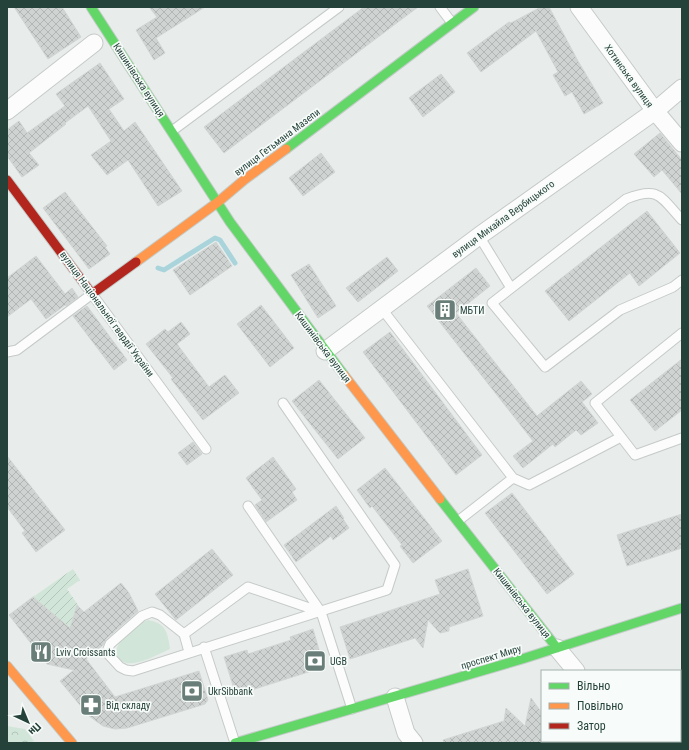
<svg xmlns="http://www.w3.org/2000/svg" width="689" height="750" viewBox="0 0 689 750" font-family="'Roboto Condensed',sans-serif">
<style>
.grass{fill:#d1e6d8}
.park{fill:url(#park-crowns)}
.garden{fill:url(#garden-furrows)}
.lines{fill:none;stroke-linecap:round;stroke-linejoin:round}
.stream{stroke:#a9d4db;stroke-width:5}
.building{fill:url(#building-cross-hatch);stroke:#d1d6d4}
.lane-casing{stroke:#c5cac8;stroke-width:11}
.street-casing{stroke:#c5cac8;stroke-width:19}
.fast-casing{stroke:#c3cbc8;stroke-width:11}
.slow-casing{stroke:#c3cbc8;stroke-width:11}
.jam-casing{stroke:#c3cbc8;stroke-width:11}
.lane{stroke:#fcfcfc;stroke-width:9}
.street{stroke:#fcfcfc;stroke-width:17}
.fast{stroke:#63d668;stroke-width:9}
.slow{stroke:#ff974d;stroke-width:9}
.jam{stroke:#b3261e;stroke-width:9}
.labels{text-anchor:middle;dominant-baseline:central;stroke-width:3.5;stroke-linejoin:round;paint-order:stroke}
.street-label{font-size:10px;fill:#24423a;stroke:#f7fbf9}
.poi-label{font-size:10px;fill:#24423a;stroke:#f7fbf9;text-anchor:start}
</style>
<defs>
<pattern id="park-crowns" width="20" height="18" patternUnits="userSpaceOnUse"><rect width="20" height="18" fill="#d1e6d8"/><path d="M2 6a3 3 0 1 1 6 0M12 15a3 3 0 1 1 6 0" fill="none" stroke="#b3c6ba"/></pattern>
<pattern id="garden-furrows" width="10" height="10" patternUnits="userSpaceOnUse"><rect width="10" height="10" fill="#d1e6d8"/><path d="M-1 1l2-2M0 10L10 0M9 11l2-2" fill="none" stroke="#b3c6ba"/></pattern>
<pattern id="building-cross-hatch" width="8" height="8" patternUnits="userSpaceOnUse"><rect width="8" height="8" fill="#cfd4d2"/><path d="M0 0l8 8M0 8l8-8" fill="none" stroke="#b2b7b5"/></pattern>
</defs>
<rect width="100%" height="100%" fill="#e8edeb"/>
<!-- grass -->
<path class="grass" d="M148,620C166,623 168,633 170,649C158,654 127,673 118,657C115,651 117,647 120,642L143,622Z"/>
<!-- park -->
<path class="park" d="M7,726L25,729L34,741L30,743H7Z"/>
<!-- garden -->
<path class="garden" d="M73,569L80,580L67,589L80,608L74,613L70,628L33,597Z"/>
<g class="lines">
<!-- stream -->
<path class="stream" d="M158,268L164,270L215,238L220,240L235,263"/>
</g>
<!-- building -->
<path class="building" d="M14,7H62L81,37L48,59Z
M149,7H205L156,38L165,53L154,60L136,30L157,17Z
M364,7H418L224,153L204,127Z
M541,7H549L578,61L603,103L584,114L572,92L565,96L553,75L558,72L536,31L481,72L467,53L509,22L511,23Z
M100,63L124,99L109,109L124,131L135,122L182,191L158,206L128,160L107,175L91,155L111,141L88,106L65,123L66,124L29,153L39,165L22,177L7,156V130L19,121L27,133L65,106L56,94Z
M441,74L455,92L423,117L409,98Z
M660,133L682,160V194L662,170L654,177L634,154Z
M321,153L335,172L303,196L289,178Z
M65,192L107,246L105,247L110,254L89,269L43,208Z
M647,211L680,253L639,286L630,273L569,321L545,291Z
M216,242L232,266L190,295L173,270Z
M36,256L65,294L72,288L78,297L66,306L65,305L46,319L31,299L7,317V278Z
M387,257L398,271L358,302L346,288Z
M309,264L336,306L318,318L291,275Z
M476,268L490,286L456,313L537,416L581,381L592,394L582,402L598,423L581,435L576,430L555,447L553,444L523,468L513,456L533,441L427,306Z
M261,305L294,348L270,367L237,324Z
M87,306L127,360L114,370L73,316Z
M181,322L190,334L177,344L209,387L225,375L239,393L203,420L171,379L173,378L146,344L165,329L168,332Z
M390,332L482,455L456,475L363,352Z
M682,359V410L655,431L630,400Z
M319,380L365,438L338,459L292,401Z
M193,442L202,454L187,465L178,453Z
M7,456L65,530L36,552L22,533L25,531L7,507Z
M273,457L296,489L292,492L297,500L266,522L255,505L262,500L246,478Z
M385,468L442,541L413,563L400,546L402,545L372,506L370,508L357,490Z
M512,493L574,574L547,594L485,513Z
M336,506L344,518L343,519L349,528L333,540L331,536L296,562L284,545Z
M682,514V548L627,566L617,535Z
M212,549L233,575L176,620L155,594Z
M468,569L483,616L449,627V631L440,633L428,620L423,648L415,638L350,659L340,627L440,594L435,580Z
M121,583L129,593L138,611L106,639L103,645L86,659L115,697L199,671L208,700L205,704L127,728L115,729L103,726L89,716L60,681L74,670L47,664L9,615L33,597L70,628L77,605L84,612Z
M313,629L324,667L236,695L224,657L247,650L248,654L291,640L290,637Z
M531,698L542,713L543,743H444L443,740L504,721L506,708L525,726Z"/>
<g class="lines">
<!-- lane casing -->
<g class="lane-casing">
<path id="lane" d="M440,7L452,23
M172,131L339,7
M682,220C660,196 659,186 626,199L492,303L545,367L620,310L673,287L682,280
M479,236L511,288
M382,309L513,478L529,485L621,437
M682,333L595,403L635,455L682,438
M7,352L17,350L92,294L206,449
M248,506L321,612L352,709
M458,521L513,478
M184,634L248,587L321,612
M204,647L235,743
M189,652L184,634L160,615L152,612L142,616L110,644L108,649V654L120,667L126,670L133,671L387,590L395,565L283,403
M680,726L682,725"/>
</g>
<!-- street casing -->
<g class="street-casing">
<path id="street" d="M579,7L655,111L682,143
M7,111L94,43
M325,351L479,236L655,111L682,88
M557,648L576,671
M395,697L406,733L414,743
M634,741L636,743"/>
</g>
<!-- fast casing -->
<g class="fast-casing">
<path id="fast" d="M91,7L230,222L344,375
M286,149L474,7
M440,499L557,648
M235,743L522,659L682,608"/>
</g>
<!-- slow casing -->
<g class="slow-casing">
<path id="slow" d="M136,262L218,202L244,180L286,149
M344,375L440,499
M7,666L72,743"/>
</g>
<!-- jam casing -->
<g class="jam-casing">
<path id="jam" d="M7,180L92,294L136,262"/>
</g>
<!-- lane -->
<use href="#lane" class="lane"/>
<!-- street -->
<use href="#street" class="street"/>
<!-- fast -->
<use href="#fast" class="fast"/>
<!-- slow -->
<use href="#slow" class="slow"/>
<!-- jam -->
<use href="#jam" class="jam"/>
</g>
<!-- icons -->
<defs>
<g id="building-square" transform="scale(1.15)"><rect x="-9" y="-9" width="18" height="18" rx="4" fill="#697e78" stroke="#f7fbf9"/><path d="M-4-6H4V6H1V3H-1V6H-4ZM-2.5-4.3h1.7v1.8h-1.7ZM.8-4.3h1.7v1.8H.8ZM-2.5-1h1.7V.8h-1.7ZM.8-1h1.7V.8H.8Z" fill="#fff"/></g>
<g id="restaurant-square" transform="scale(1.15)"><rect x="-9" y="-9" width="18" height="18" rx="4" fill="#697e78" stroke="#f7fbf9"/><path d="M-5-6h1v4h1v-4h1v4h1v-4h1v5L-1.5 .5V6h-2V.5L-5-1ZM5-6V6H3V1.5H1.5Q1.5-4 5-6Z" fill="#fff"/></g>
<g id="bank-square" transform="scale(1.15)"><rect x="-9" y="-9" width="18" height="18" rx="4" fill="#697e78" stroke="#f7fbf9"/><path d="M-6-4H6V4H-6ZM0-2.3a2.3 2.3 0 1 0 0 4.6a2.3 2.3 0 1 0 0-4.6Z" fill="#fff"/></g>
<g id="pharmacy-square" transform="scale(1.15)"><rect x="-9" y="-9" width="18" height="18" rx="4" fill="#697e78" stroke="#f7fbf9"/><path d="M-2-6h4v4h4v4h-4v4h-4v-4h-4v-4h4Z" fill="#fff"/></g>
</defs>
<g fill-rule="evenodd">
<use href="#building-square" x="445" y="310"/>
<use href="#restaurant-square" x="41" y="652"/>
<use href="#bank-square" x="315" y="661"/>
<use href="#bank-square" x="192" y="691"/>
<use href="#pharmacy-square" x="91" y="705"/>
</g>
<g class="labels">
<!-- street labels -->
<g class="street-label">
<text transform="translate(629 76) rotate(54)">Хотинська вулиця</text>
<text transform="translate(139 80) rotate(57)">Кишинівська вулиця</text>
<text transform="translate(277 142) rotate(-37)">вулиця Гетьмана Мазепи</text>
<text transform="translate(503 219) rotate(-36)">вулиця Михайла Вербицького</text>
<text transform="translate(107 314) rotate(54)">вулиця Національної гвардії України</text>
<text transform="translate(323 347) rotate(53)">Кишинівська вулиця</text>
<text transform="translate(522 603) rotate(52)">Кишинівська вулиця</text>
<text transform="translate(491 657) rotate(-17)">проспект Миру</text>
</g>
<!-- poi labels -->
<g class="poi-label">
<text x="460" y="310">МБТИ</text>
<text x="56" y="652">Lviv Croissants</text>
<text x="330" y="661">UGB</text>
<text x="208" y="691">UkrSibbank</text>
<text x="106" y="705">Від складу</text>
</g>
</g>
<!-- border -->
<rect width="689" height="750" fill="none" stroke="#24423a" stroke-width="16"/>
<!-- legend -->
<rect x="541" y="670" width="140" height="72" fill="#f7fbf9" stroke="#a3b1ad"/>
<rect x="549" y="683" width="20" height="6" fill="#63d668" stroke="#a3b1ad"/>
<text x="577" y="690" font-size="12" fill="#24423a">Вільно</text>
<rect x="549" y="703" width="20" height="6" fill="#ff974d" stroke="#a3b1ad"/>
<text x="577" y="710" font-size="12" fill="#24423a">Повільно</text>
<rect x="549" y="723" width="20" height="6" fill="#b3261e" stroke="#a3b1ad"/>
<text x="577" y="730" font-size="12" fill="#24423a">Затор</text>
<!-- north arrow -->
<g transform="translate(28 722) rotate(136)" stroke="#f7fbf9" stroke-width="3" paint-order="stroke">
<path d="M0-3L7 15L0 10L-7 15Z" fill="#24423a"/>
<text y="-6" font-size="11" font-weight="bold" text-anchor="middle" fill="#24423a">Пн</text>
</g>
</svg>
